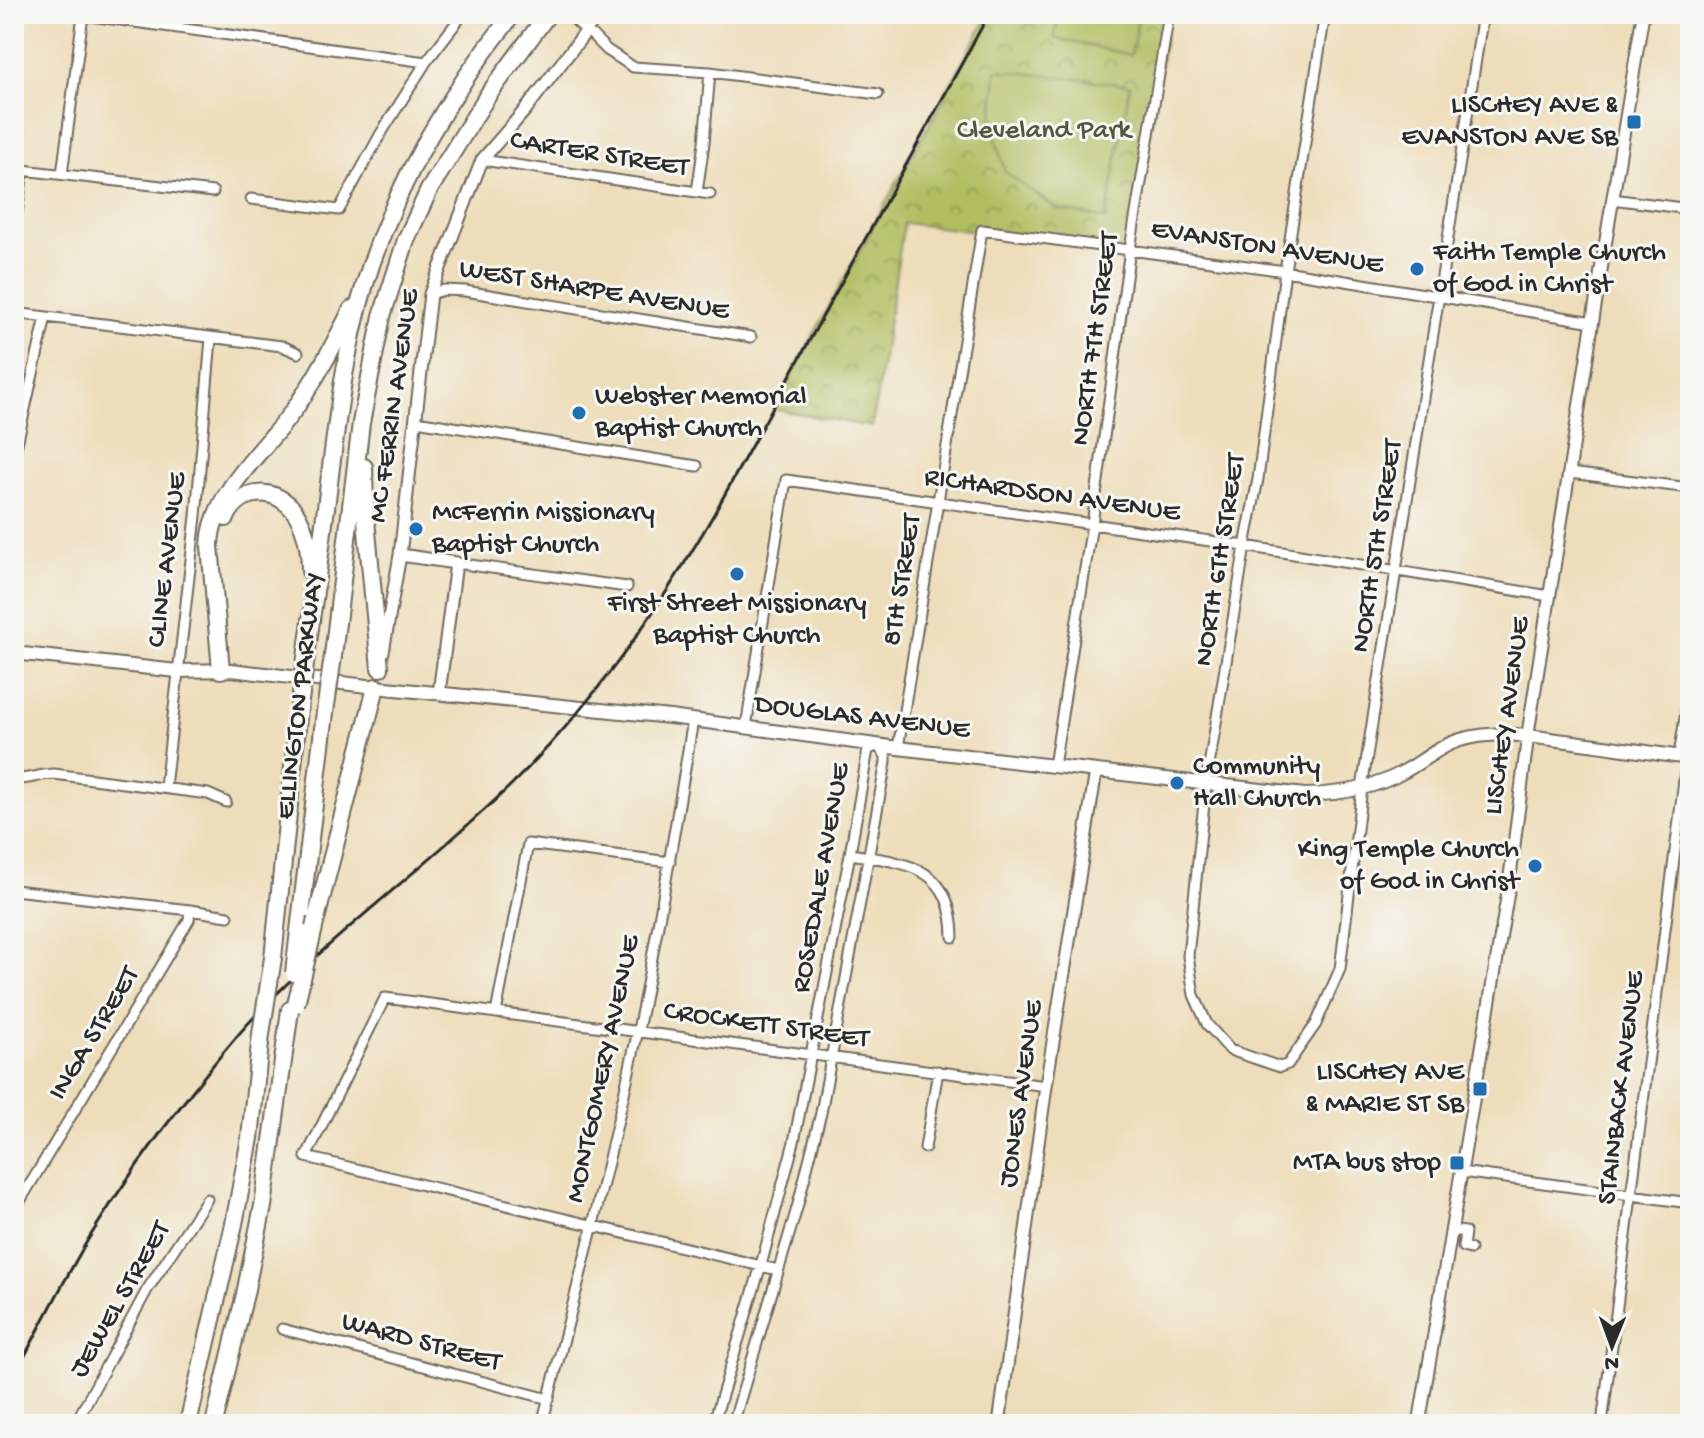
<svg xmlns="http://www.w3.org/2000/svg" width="1704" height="1438" viewBox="0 0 1704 1438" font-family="'Gochi Hand',sans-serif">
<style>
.park{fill:url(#park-crowns);stroke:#6e7446;stroke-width:2}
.pitch{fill:#b0be61;stroke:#6e7446;stroke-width:2}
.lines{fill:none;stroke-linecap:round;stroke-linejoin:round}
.minor-casing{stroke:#6f695d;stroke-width:13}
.tertiary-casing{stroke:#6f695d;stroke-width:15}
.secondary-casing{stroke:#6f695d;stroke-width:16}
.motorway-casing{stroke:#6f695d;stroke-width:20}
.minor{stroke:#fff;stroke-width:9}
.tertiary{stroke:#fff;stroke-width:11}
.secondary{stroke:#fff;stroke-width:12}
.motorway{stroke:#fff;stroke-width:16}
.rail{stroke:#2b2b2b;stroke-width:3}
.motorway-bridge-casing{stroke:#6f695d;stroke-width:20;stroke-linecap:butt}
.motorway-bridge{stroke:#fff;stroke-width:16}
.poi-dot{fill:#1f6fb2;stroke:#f6f6f2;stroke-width:3}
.labels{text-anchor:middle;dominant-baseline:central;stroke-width:6;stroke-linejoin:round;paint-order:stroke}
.poi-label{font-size:28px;fill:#2b2b2b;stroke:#f6f6f2;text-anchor:end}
.park-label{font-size:28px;fill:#53573b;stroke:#f6f6f2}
.street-label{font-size:28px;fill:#2b2b2b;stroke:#f6f6f2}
</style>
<defs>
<pattern id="park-crowns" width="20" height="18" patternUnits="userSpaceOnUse" patternTransform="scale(2)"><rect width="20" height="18" fill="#b0be61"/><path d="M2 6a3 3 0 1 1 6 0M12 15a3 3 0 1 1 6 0" fill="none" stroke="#8f9b50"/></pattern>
</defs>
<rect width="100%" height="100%" fill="#f6f6f2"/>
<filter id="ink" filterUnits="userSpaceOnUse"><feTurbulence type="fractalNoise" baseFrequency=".0125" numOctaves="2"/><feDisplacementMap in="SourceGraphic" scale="16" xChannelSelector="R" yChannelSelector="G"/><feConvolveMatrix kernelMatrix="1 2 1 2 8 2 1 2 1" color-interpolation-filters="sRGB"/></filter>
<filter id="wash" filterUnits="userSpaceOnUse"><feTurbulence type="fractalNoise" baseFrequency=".006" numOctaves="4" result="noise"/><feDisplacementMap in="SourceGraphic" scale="32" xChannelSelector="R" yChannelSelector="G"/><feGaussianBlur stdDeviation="1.8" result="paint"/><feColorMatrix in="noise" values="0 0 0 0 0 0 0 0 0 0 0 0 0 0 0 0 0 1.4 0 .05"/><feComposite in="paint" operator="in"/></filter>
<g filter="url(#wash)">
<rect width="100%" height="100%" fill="#eeddba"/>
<!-- park -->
<path class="park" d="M989,14H1169L1130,249L904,223L872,427L773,409Z"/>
<!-- pitch -->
<path class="pitch" d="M1060,14H1139L1131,55L1054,38Z
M996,70L1130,85L1106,219L1057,209L1005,172L992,125Z"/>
</g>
<g filter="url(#ink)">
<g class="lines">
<!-- minor casing -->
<g class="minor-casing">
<path id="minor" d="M76,14L426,62
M603,14L587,30L607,50L633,67L710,72L878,94
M1325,14L1285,271L1258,479L1245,546L1206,784L1188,956L1194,995L1207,1024L1230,1050L1280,1067L1288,1064L1316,1024L1340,969L1362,788L1483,14
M482,160L710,194
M14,169L213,192
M62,174L83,15
M697,192L704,143L710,72
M251,199L339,210L380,135L426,62L463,14
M1612,199L1690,209
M14,234L23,170
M430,294L444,290L465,291L751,337
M14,313L282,346L298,353
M416,421L697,466
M14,457L46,317
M1570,473L1690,488
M456,563L627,587
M746,727L786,480L1245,546L1550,596
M898,748L982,230L1285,271L1593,322
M1679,756L1690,686
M1054,766L1092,524L1130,249L1169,14
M14,779C28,780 40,774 54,774L208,794L226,802
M165,787L196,516L211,338
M850,854C908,863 952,866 953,937
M14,890L190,910L189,920L14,1211
M190,910L228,916
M496,1013L528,844L670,862
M925,1148L938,1071
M1461,1172L1690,1203
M1451,1230L1465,1232L1463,1247L1470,1249
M778,1270L306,1157L385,998L1046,1086
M282,1329L549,1399
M75,1424L147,1290L207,1199
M542,1424C576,1293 610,1162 638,1030C659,927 676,824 693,720
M718,1424L716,1415L761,1265L794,1142L850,854L867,755L868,750L877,745L886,756V762L821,1113L797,1208L733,1424
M1602,1424L1687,757"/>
</g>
<!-- tertiary casing -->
<g class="tertiary-casing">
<path id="tertiary" d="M400,555L456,563L439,693
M383,652L400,555L430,294L482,160L526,109L587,30L570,14
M999,1424L1046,1086L1096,771
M1419,1424L1508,892L1529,727L1594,313L1643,14"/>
</g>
<!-- secondary casing -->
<g class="secondary-casing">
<path id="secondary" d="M14,653L177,671L231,670L376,687L670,717L898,748L1305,795C1340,794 1375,789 1405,771C1425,760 1442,744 1464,739C1500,729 1538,738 1574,742C1613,747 1651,753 1690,758"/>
</g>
<!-- motorway casing -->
<g class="motorway-casing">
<path id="motorway" d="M364,467L365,510L380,668
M226,518C240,486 279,486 297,515C307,532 310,552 310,571
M307,650C315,592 323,534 330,475C338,412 346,346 365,284C395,184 448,95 513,14
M333,656L361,423L382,316L406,240L429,190L488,95L548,14
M221,670L210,546C211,490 272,445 300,401C320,372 336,341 352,309
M316,919L376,687
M299,931L325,712
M273,958L299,708
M188,1424L234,1224L250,1138L261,1034
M214,1424L245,1294L263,1206L290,1010"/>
</g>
<!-- minor -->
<use href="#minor" class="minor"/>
<!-- tertiary -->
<use href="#tertiary" class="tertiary"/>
<!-- secondary -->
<use href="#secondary" class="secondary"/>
<!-- motorway -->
<use href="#motorway" class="motorway"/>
<!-- rail -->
<path class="rail" d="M14,1376C39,1330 62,1283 89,1238C121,1186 156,1137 194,1089C214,1064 233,1039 256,1015C335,932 430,864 512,784C593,705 657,612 714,514L989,14"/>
<!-- motorway-bridge casing -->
<g class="motorway-bridge-casing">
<path id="motorway-bridge" d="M299,708L307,650
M325,712L333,656
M294,973L299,931
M296,1004L316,919
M261,1034L273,958"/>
</g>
<!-- motorway-bridge -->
<use href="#motorway-bridge" class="motorway-bridge"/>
</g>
</g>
<!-- markers -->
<g class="poi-dot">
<rect x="1626" y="114" width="16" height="16" rx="4"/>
<circle cx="1417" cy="269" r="8"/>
<circle cx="579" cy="413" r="8"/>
<circle cx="416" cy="529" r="8"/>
<circle cx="737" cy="574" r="8"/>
<circle cx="1177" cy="783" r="8"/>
<circle cx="1535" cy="866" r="8"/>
<rect x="1472" y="1081" width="16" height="16" rx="4"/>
<rect x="1449" y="1155" width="16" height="16" rx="4"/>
</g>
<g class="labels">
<!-- poi labels -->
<g class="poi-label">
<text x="1618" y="106">LISCHEY AVE &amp;<tspan x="1618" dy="32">EVANSTON AVE SB</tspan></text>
<text x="1433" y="253" text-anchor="start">Faith Temple Church<tspan x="1433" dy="32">of God in Christ</tspan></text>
<text x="595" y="397" text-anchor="start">Webster Memorial<tspan x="595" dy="32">Baptist Church</tspan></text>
<text x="432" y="513" text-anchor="start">McFerrin Missionary<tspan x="432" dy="32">Baptist Church</tspan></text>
<text x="737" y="604" text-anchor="middle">First Street Missionary<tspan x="737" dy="32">Baptist Church</tspan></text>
<text x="1193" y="767" text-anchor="start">Community<tspan x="1193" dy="32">Hall Church</tspan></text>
<text x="1519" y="850">King Temple Church<tspan x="1519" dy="32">of God in Christ</tspan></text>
<text x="1464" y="1073">LISCHEY AVE<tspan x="1464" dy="32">&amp; MARIE ST SB</tspan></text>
<text x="1441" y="1163">MTA bus stop</text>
</g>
<!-- park labels -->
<g class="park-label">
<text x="1044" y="131">Cleveland Park</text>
</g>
<!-- street labels -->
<g class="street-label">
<text transform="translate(599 155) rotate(9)">CARTER STREET</text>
<text transform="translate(1267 248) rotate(9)">EVANSTON AVENUE</text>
<text transform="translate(594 291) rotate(9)">WEST SHARPE AVENUE</text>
<text transform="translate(1096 339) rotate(-82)">NORTH 7TH STREET</text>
<text transform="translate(395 406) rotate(-82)">MC FERRIN AVENUE</text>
<text transform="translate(1052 496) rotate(8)">RICHARDSON AVENUE</text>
<text transform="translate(1378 546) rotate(-81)">NORTH 5TH STREET</text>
<text transform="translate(168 560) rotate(-83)">CLINE AVENUE</text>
<text transform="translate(1221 560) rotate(-81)">NORTH 6TH STREET</text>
<text transform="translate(903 580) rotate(-81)">8TH STREET</text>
<text transform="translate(301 696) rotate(-83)">ELLINGTON PARKWAY</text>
<text transform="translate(1508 716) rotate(-82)">LISCHEY AVENUE</text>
<text transform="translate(862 718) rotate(7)">DOUGLAS AVENUE</text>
<text transform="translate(822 878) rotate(-80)">ROSEDALE AVENUE</text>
<text transform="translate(766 1026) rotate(8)">CROCKETT STREET</text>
<text transform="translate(95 1034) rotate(-59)">INGA STREET</text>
<text transform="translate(604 1069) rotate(-78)">MONTGOMERY AVENUE</text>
<text transform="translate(1622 1088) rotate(-83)">STAINBACK AVENUE</text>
<text transform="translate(1022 1094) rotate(-82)">JONES AVENUE</text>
<text transform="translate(121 1300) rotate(-60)">JEWEL STREET</text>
<text transform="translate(421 1343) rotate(15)">WARD STREET</text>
</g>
</g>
<!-- margin -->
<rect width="1704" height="1438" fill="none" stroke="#f6f6f2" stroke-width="48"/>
<!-- north arrow -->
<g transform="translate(1612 1346) rotate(181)" stroke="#f6f6f2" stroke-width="6" paint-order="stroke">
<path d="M0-6L14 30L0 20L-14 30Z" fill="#2b2b2b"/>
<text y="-12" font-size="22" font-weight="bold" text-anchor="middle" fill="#2b2b2b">N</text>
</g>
</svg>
